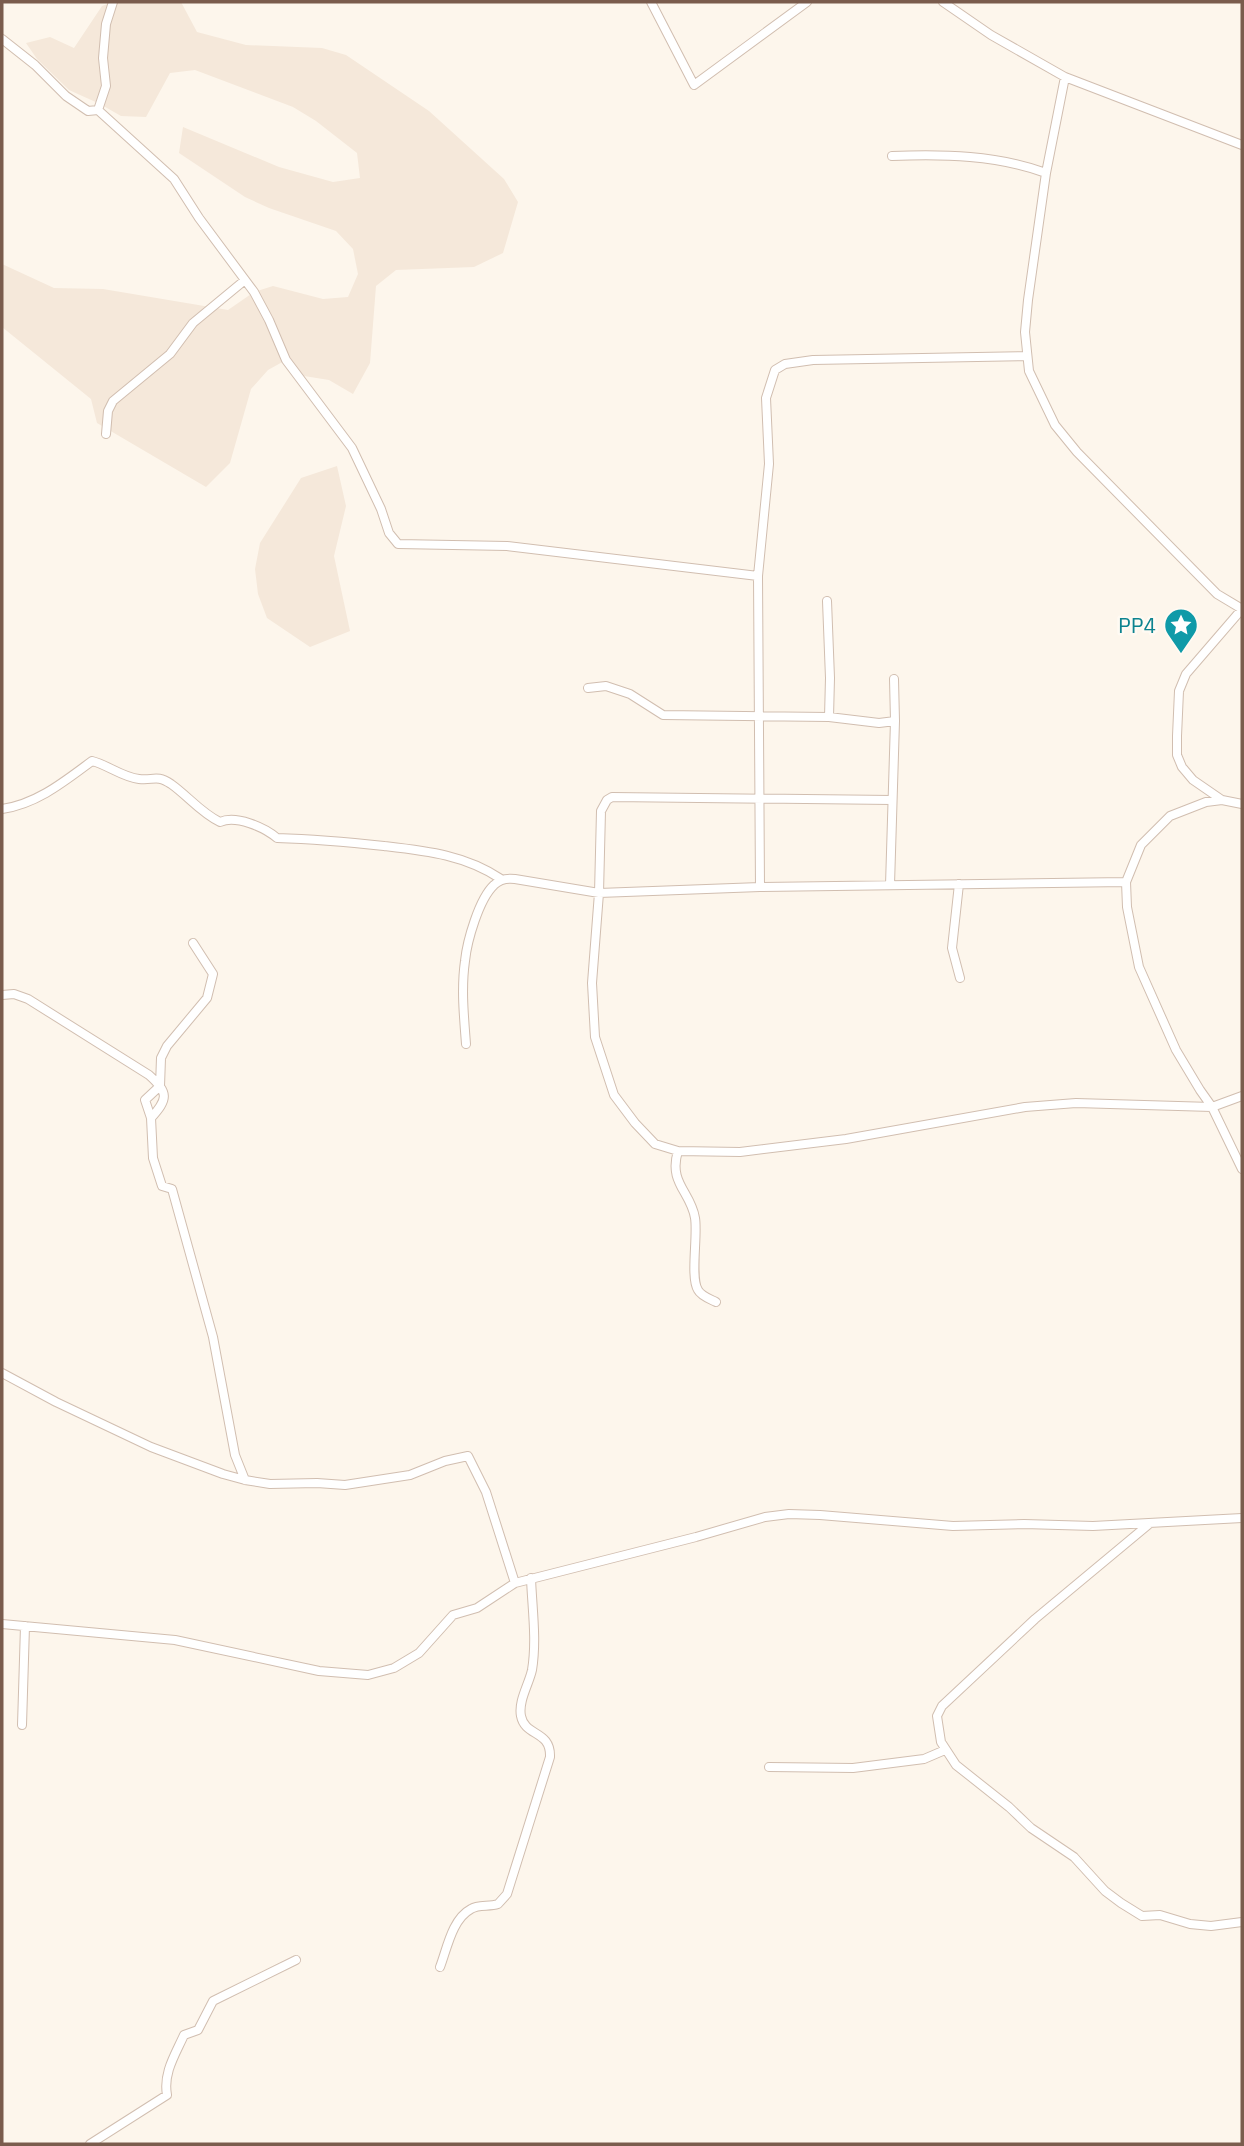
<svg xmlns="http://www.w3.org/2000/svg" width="1244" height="2146" viewBox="0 0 1244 2146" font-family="'IBM Plex Sans',sans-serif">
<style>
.residential{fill:#f5e8da}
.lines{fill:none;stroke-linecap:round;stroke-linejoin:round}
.street-casing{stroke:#d1beb0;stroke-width:10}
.street{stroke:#fff;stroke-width:8}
.labels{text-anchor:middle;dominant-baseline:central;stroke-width:5;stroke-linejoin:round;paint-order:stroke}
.culture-label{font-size:21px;fill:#0d838f;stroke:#fffaf3;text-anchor:end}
</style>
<rect width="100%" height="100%" fill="#fdf6ec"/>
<!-- residential -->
<path class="residential" d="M113,2H181L197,32L246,45L322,48L346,55L429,111L504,179L518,202L503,253L474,267L396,270L376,286L370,363L353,394L329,380L304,376L286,360L268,370L251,389L230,463L206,487L97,423L91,399L2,327V264L54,288L103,289L228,310L254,292L273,286L323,299L348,297L358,274L353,249L336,231L269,208L245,197L179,153L183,127L279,167L333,182L360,178L357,153L316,121L293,107L195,70L170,73L146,117L121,116L100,104L69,90L37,59L26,43L50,37L74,48L102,6Z
M337,466L346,506L334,556L350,631L310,647L267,618L258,594L255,569L260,543L301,478Z"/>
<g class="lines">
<!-- street casing -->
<g class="street-casing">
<path id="street" d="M651,2L694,85L807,2
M943,2L991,35L1065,77L1242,145
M2,39L35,65L66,96L88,111L98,110
M1065,77L1046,173L1028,300L1025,332L1029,371L1055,425L1077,452L1217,594L1242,609L1186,674L1179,691L1177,736V755L1182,767L1193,780L1222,800
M98,110L174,179L199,218L254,292L269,320L286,360L352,448L381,509L389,533L398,544L507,546L758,576
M98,110L106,86L103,58L106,24L113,2
M892,156C944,154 997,155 1046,173
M106,434L108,411L113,401L170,354L193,323L245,280
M827,601L830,678L829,717
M588,688L606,686L630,694L663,715L829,717L879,723L895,721
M892,800L612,797L607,800L601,811L599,893L592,983L595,1037L614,1095L635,1123L655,1144L678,1151L740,1152L846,1139L1025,1107L1076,1103L1212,1107L1242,1096
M1242,804L1222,800L1206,802L1170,816L1141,845L1126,882L1127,907L1139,967L1176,1050L1200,1090L1212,1107L1242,1169
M2,809C37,804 65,781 92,761C108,765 122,777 139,779C153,781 156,774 171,784C188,796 201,813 220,822C236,815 264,827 277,838C313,839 348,842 384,846C427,851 465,855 501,879
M959,884L952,948L960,978
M890,885L895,721L894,679
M760,887L758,576L769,464L766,398L775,370L785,364L813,360L1026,356
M193,943L213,974L207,998L167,1046L161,1058L160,1086L145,1100L151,1118L153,1158L162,1186L172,1189L213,1337L235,1455L245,1480
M2,995L14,994L28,999L149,1075C169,1093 168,1099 151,1118
M466,1044C464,1017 461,989 465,961C467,941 479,899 494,885C500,879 507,878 515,879L599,893L760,887L1126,882
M678,1151C668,1183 691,1192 695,1218C698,1235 690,1278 698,1290C701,1296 710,1299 716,1302
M2,1373L56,1402L151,1447L223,1474L245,1480L270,1484L317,1483L345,1485L410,1475L445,1461L468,1456L486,1492L515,1583
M1148,1525L1035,1619L942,1706L937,1716L941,1742L956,1765L1009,1807L1031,1828L1074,1857L1105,1891L1121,1903L1142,1916L1160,1915L1190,1924L1211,1926L1242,1922
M2,1624L175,1640L319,1671L368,1675L394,1668L419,1653L453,1615L477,1608L515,1583L696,1537L765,1517L789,1514L820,1515L953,1526L1024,1524L1093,1526L1242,1518
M22,1725L25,1626
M769,1767L853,1768L924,1759L945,1750
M440,1967C447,1949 452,1919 471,1909C478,1904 489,1907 498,1904L507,1894L550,1757C551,1730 525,1737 521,1716C518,1701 529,1684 532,1670C537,1640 532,1607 531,1578
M90,2144L167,2095C163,2073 175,2055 184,2035L198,2030L213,2001L296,1960"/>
</g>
<!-- street -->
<use href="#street" class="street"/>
</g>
<!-- icons -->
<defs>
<g id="sight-pin" transform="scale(1.75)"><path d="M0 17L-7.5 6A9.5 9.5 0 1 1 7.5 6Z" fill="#0f9aa8" stroke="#fffaf3"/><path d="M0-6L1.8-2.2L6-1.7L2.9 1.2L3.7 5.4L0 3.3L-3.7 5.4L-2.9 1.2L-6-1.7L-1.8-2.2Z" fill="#fff"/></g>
</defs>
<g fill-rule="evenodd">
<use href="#sight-pin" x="1181" y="625"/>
</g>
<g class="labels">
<!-- culture labels -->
<g class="culture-label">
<text x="1156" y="625">PP4</text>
</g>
</g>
<!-- border -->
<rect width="1244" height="2146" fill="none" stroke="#7a5c4d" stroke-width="7"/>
</svg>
